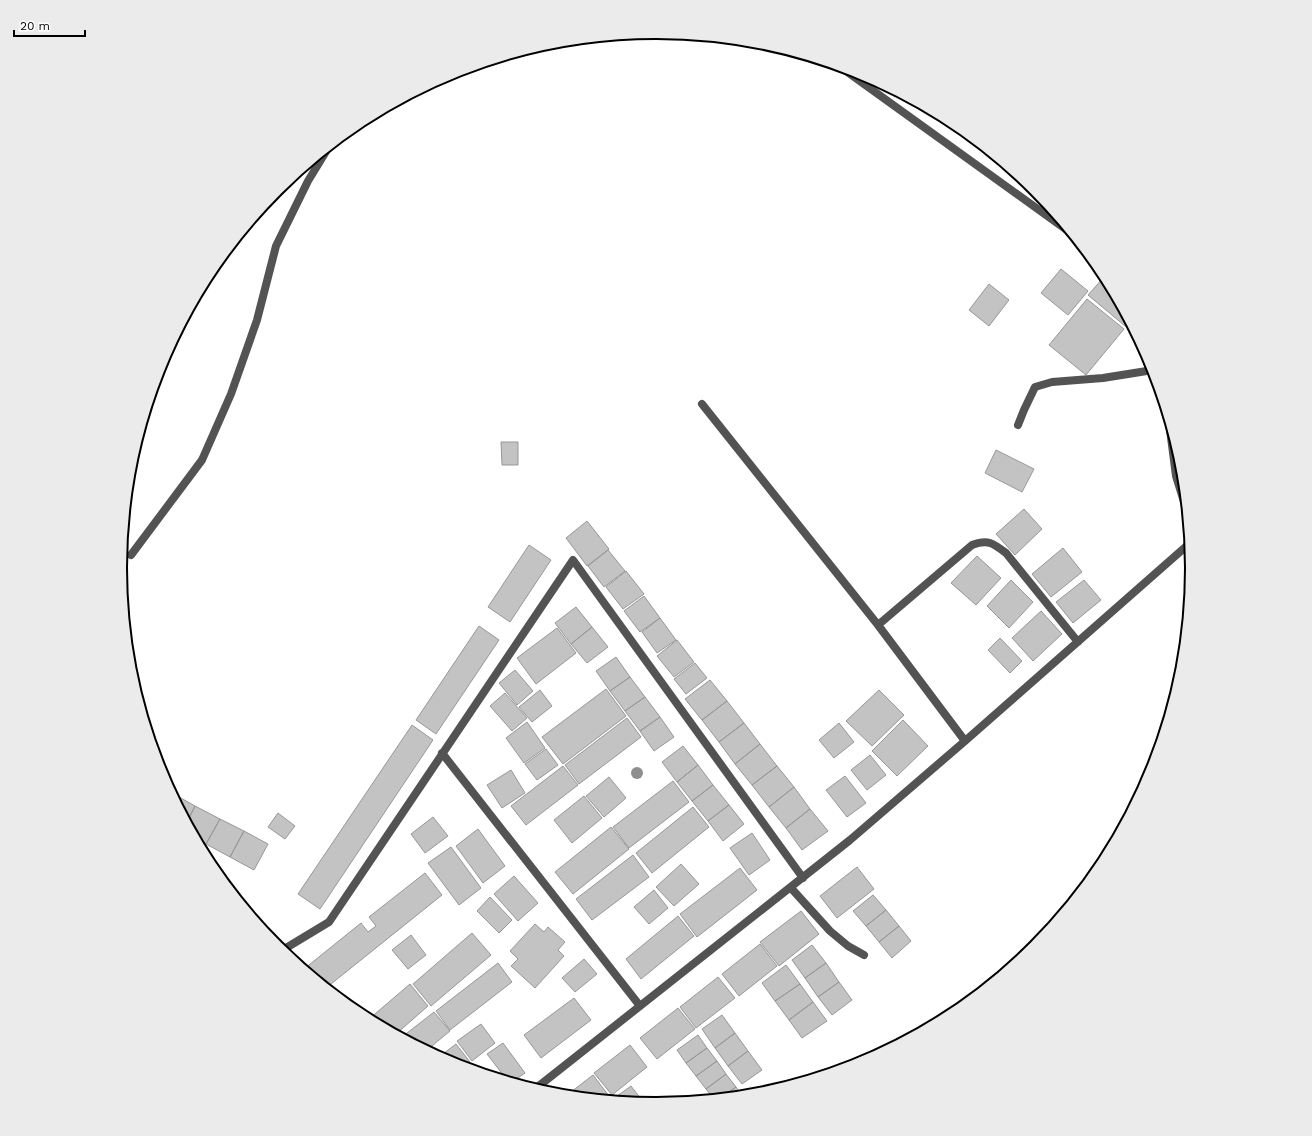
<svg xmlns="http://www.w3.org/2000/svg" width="1312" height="1136" viewBox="0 0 1312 1136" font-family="'Work Sans',sans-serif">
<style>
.building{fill:#c3c3c3;stroke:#979797}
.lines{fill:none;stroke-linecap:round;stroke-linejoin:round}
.service{stroke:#535353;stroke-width:8}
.minor{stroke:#535353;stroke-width:8}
.tree{fill:#8e8e8e}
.rim{fill:none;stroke:#000;stroke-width:2}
</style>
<rect width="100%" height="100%" fill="#fff"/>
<!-- building -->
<path class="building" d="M1061,269L1088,291L1068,315L1041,293Z
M1104,277L1106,279L1137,336L1088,295Z
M989,284L1009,300L989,326L969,310Z
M1087,299L1124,329L1086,375L1049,345Z
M501,442H518V465H502Z
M996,450L1034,469L1022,492L985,473Z
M1024,509L1042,529L1015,555L996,534Z
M587,521L609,549L587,566L566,538Z
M529,545L551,560L510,622L488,607Z
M1063,548L1082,572L1051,597L1032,574Z
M608,550L625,571L604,587L588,566Z
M977,556L1001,578L976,605L951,583Z
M626,571L644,594L623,609L606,587Z
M1011,580L1033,602L1009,628L987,606Z
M1084,580L1101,600L1073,623L1056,602Z
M644,596L660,618L640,632L624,611Z
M576,607L592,627L571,644L555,623Z
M1041,611L1062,634L1033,661L1012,638Z
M660,618L676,640L657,653L642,632Z
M479,626L499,640L436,734L416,720Z
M592,627L608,647L587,663L571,644Z
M557,628L576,653L536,684L517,658Z
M1000,638L1022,661L1010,673L988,650Z
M677,640L694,662L674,677L657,656Z
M616,657L630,677L610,691L596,671Z
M695,663L707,678L686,694L674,679Z
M515,670L533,691L517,705L499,683Z
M630,677L645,697L625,711L610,691Z
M710,680L727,701L702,720L685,699Z
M606,689L626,716L563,764L542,737Z
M540,690L552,706L532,722L519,707Z
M879,690L904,715L872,746L846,721Z
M505,693L527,718L512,731L490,706Z
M645,697L660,717L640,731L625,711Z
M727,701L744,723L719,742L702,720Z
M660,717L674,737L654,751L640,731Z
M627,718L641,737L579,784L565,765Z
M903,720L928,746L897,776L872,751Z
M527,722L545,748L524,763L506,738Z
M744,723L760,744L735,764L719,742Z
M839,723L854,742L834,758L819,740Z
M412,725L433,740L320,909L298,894Z
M760,744L777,766L752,785L735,764Z
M683,746L698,765L677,782L662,762Z
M546,749L558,765L537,780L525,764Z
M870,755L886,775L867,790L851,770Z
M698,765L713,785L692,801L677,782Z
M563,766L578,785L526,825L511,806Z
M777,766L794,787L769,807L752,785Z
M511,770L525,793L502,808L487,785Z
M845,776L866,803L847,817L826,790Z
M609,777L626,798L604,817L586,796Z
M673,781L689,802L629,848L613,827Z
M713,785L729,805L708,821L692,801Z
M794,787L810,809L786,828L769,807Z
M172,793L195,806L187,822Z
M584,796L602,818L572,843L554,820Z
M729,805L744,824L723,841L708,821Z
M195,806L220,819L206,844L196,839L187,822Z
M693,807L709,827L652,873L636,853Z
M810,809L828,831L802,850L786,828Z
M278,813L295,826L285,839L268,827Z
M433,817L448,836L425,853L411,834Z
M220,819L244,831L230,857L206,844Z
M611,827L629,849L573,894L555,872Z
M478,829L505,866L483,883L456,846Z
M244,831L268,844L254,870L230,857Z
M752,833L770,860L749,875L730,848Z
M451,847L481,888L459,905L428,863Z
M633,855L649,877L592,920L576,899Z
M681,864L699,884L674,906L656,887Z
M857,867L874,889L837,918L820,896Z
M740,868L757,890L697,937L680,914Z
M425,873L442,895L326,988L304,969L361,923L368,932L376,926L369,917Z
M514,876L538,903L518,921L494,894Z
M654,890L668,908L649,924L634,907Z
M873,895L886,910L866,926L853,911Z
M490,897L512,920L499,933L477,911Z
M886,910L899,926L879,942L866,926Z
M801,911L819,934L779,966L760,942Z
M678,916L694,936L641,979L626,959Z
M535,924L544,932L548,927L565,942L558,950L564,956L535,988L511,966L518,959L510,951Z
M899,926L911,941L892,958L879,942Z
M472,933L491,955L431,1006L413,984Z
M411,935L426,955L408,969L392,950Z
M760,944L777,966L739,996L722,974Z
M812,945L826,963L805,978L792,960Z
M584,959L597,974L575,992L562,978Z
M498,963L512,982L450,1030L436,1011Z
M826,963L839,982L818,997L805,978Z
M786,965L800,984L775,1001L762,983Z
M718,977L735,998L696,1028L680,1007Z
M839,982L852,1000L832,1015L818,997Z
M410,984L428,1006L396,1034L369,1019Z
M800,984L813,1002L789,1020L775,1001Z
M574,998L591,1020L541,1058L524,1035Z
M813,1002L827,1021L802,1038L789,1020Z
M678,1008L695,1029L657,1059L640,1038Z
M434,1012L450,1031L427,1050L402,1037Z
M722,1015L735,1033L715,1048L702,1029Z
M481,1024L495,1043L472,1061L457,1041Z
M735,1033L748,1051L728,1066L715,1048Z
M698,1035L707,1048L686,1063L677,1050Z
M503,1043L525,1073L512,1082L507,1080L487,1054Z
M456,1044L470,1062L463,1067L451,1063L439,1057Z
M630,1045L647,1067L612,1095L594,1073Z
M707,1048L717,1061L696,1076L686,1063Z
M748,1051L762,1070L742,1084L728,1066Z
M717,1061L726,1074L706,1089L696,1076Z
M726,1074L736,1087L721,1098H713L706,1089Z
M593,1075L609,1096L605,1099L567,1095Z
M631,1086L644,1103L613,1100V1099Z
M736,1087L742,1096L721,1098Z"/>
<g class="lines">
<!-- service -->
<path class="service" d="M1018,425L1024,410L1035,387L1052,382L1103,378L1153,370
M791,888L830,931L848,946L864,955"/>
<!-- minor -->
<path class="minor" d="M839,66L1071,233
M702,404L878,625L965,741
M1169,422L1176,476L1186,508
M131,555L202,460L231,394L257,320L276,246L308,181L330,145
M878,625L972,545C988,539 993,543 1006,553L1078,642
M442,753L640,1006
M281,951L329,922L573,560L803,878
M535,1089L850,840L965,741L1190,543"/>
</g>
<!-- trees -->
<circle class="tree" cx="637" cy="773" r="6"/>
<!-- crop -->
<path d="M0 0H1312V1136H0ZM127 568a529 529 0 1 1 1058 0a529 529 0 1 1-1058 0Z" fill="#ebebeb" fill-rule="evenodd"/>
<path class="rim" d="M127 568a529 529 0 1 1 1058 0a529 529 0 1 1-1058 0Z"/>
<!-- scale -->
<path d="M14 30v6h71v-6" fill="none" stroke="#000000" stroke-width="2"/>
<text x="20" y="30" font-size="12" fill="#000000" stroke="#ffffff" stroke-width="3" paint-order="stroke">20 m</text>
</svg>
